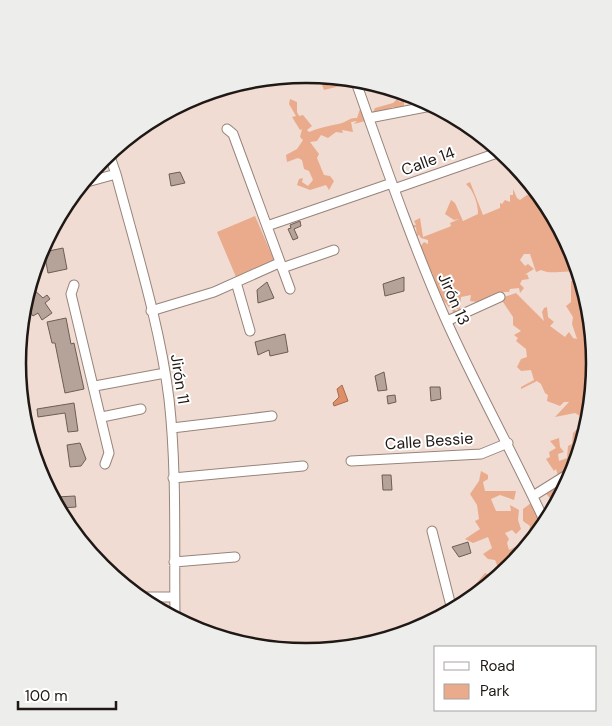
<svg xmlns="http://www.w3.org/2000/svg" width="612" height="726" viewBox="0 0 612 726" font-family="'DM Sans',sans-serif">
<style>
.green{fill:#e9ab8c}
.water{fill:#dd9067;stroke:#a46c4e}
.building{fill:#b5a298;stroke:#6e5d54}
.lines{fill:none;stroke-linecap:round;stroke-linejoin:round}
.minor-casing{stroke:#97847b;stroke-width:11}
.minor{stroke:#fff;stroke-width:9}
.labels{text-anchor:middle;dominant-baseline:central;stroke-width:4;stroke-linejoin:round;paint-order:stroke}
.street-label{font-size:16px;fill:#1f1815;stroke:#fff}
.rim{fill:none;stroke:#1f1815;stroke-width:2.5}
</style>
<rect width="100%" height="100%" fill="#f0dcd2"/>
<!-- green -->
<path class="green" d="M319,77L322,83L327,82L329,86L338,81L348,84L324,90Z
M290,99L297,102V112L299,116L303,115L312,126L307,130L309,132C319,128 328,126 338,124C346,123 349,117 357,118L361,106L365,121L354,124L357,121L351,122L353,132L342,130L343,133L336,132L328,138L321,135L317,141L310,142L319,154L317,158L324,175L330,176L334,181L329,190L326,185L310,190L297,185L299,179L303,178L302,182L308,186L313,180L309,171L304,169L302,160L298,158L287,162L286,155L297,149L303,140L300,137L302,129L300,130L292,117L296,116L289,104Z
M397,99L400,102L404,99V107L398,109L393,107L375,115L373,112L375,108L393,103Z
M470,182L483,215L500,208V203L502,204L505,200L510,202V195H513V189L517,198L520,200L527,195L531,196L533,193L573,253L588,331H585L584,337H589L594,363L591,367L592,373L590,375L592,378L585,411L580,416L575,413L555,417L569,402H564L560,406L547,401L548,395L545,393L541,384L537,381L521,389V387L534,380L531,370L521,371L517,367L521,359L527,357L526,349L516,341L518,338L514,335L521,331L513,325V317L503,302L504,297L516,293L544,321L542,312L544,308L547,307L548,317L554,322L550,326L565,337L569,332L573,338L577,339L572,324L573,317L566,306L571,302V281H576L575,272C563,270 550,275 541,270L536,272L530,254H524L520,260L525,266L528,264L534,269L524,275L527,274L529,279L522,280L520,284L524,288L520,293L519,288L510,289L509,292H498L477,302L470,301L471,295L461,297L460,310L454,308L456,311L454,313L437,293L431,274H433L427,268L420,247L424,242L428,244V240L421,238L419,235L417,236L416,227L414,228L412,225H416L414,221L420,218L423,237L449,227L451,226L450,223L459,219L454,220L445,214L451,200L455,203L463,221L478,214C478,204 474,191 466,184Z
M255,216L274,260L236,277L217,232Z
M578,428L581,429L575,463L572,466L574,467L558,476L556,469L554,471L546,459L550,457L549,452L556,448L550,441L559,438L560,447L564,452L558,454L559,461L567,458L568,446L572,444L573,433Z
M481,471L488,475V479L483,482L485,491H516L514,500L500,495L491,499L496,511H511L510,505L519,510L518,520L521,529L516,534L512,530L505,533L509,539L507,543L509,550L515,547L518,552L510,567L476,590L475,585L485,573L493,577L499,570L495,560L488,559L483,554L492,548L488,537L473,543L465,539L480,529L475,521L479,519L477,505L470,494L479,481Z
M569,478L554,501H552L544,491Z
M531,503L540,522L528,539L530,526L523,521V509Z"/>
<!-- water -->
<path class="water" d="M342,385L348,401L334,406L333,403L339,397L337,389Z"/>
<!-- building -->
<path class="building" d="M180,172L185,183L171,186L169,174Z
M300,221L301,226L294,229L298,238L293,240L288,229L291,228L290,225Z
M63,248L67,269L48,273L44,252Z
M404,277V291L385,296L383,284Z
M267,282L274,298L258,303L257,290Z
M32,288L43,298L47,295L50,299L45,303L52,313L42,320L38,313L33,316L28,309Z
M66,318L71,344L74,343L84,389L65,393L55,343H52L47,322Z
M285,334L288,352L270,356L269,350L258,355L255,342Z
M384,372L387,390L378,391L375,376Z
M430,387H440L441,399L431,401Z
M395,395L396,402L388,404L387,396Z
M74,403L78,431L68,432L65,413L38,417L37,409Z
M80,443L86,459L81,466L70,467L67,445Z
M382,475H391L392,490H383Z
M75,496L76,507L62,508L56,497Z
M468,542L471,553L459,557L452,547Z"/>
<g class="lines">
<!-- minor casing -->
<g class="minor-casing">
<path id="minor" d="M357,85C385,164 412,243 446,320C476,387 512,451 543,518
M369,118L431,106
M227,129L233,134L290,289
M109,154L116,174C135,246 160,325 169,399C177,471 174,544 175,615
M87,182L116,174
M394,189L500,152
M267,226L392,183
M282,268L334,250
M236,282L250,331
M74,285L71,294L109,453L105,464
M151,311L214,292L279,263
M447,321L500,297
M95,386L165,373
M102,417L141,409
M172,428L272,416
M351,461L481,454L508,443
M173,478L303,466
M533,496L573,471
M432,531L451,606
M174,562L235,557
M147,597H174"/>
</g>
<!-- minor -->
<use href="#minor" class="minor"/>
</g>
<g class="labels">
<!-- street labels -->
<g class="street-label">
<text transform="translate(428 161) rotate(-20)">Calle 14</text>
<text transform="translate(454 299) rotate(66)">Jirón 13</text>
<text transform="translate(180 379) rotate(81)">Jirón 11</text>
<text transform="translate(429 441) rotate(-4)">Calle Bessie</text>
</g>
</g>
<!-- crop -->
<path d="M0 0H612V726H0ZM26 363a280 280 0 1 1 560 0a280 280 0 1 1-560 0Z" fill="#ededec" fill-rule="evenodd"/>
<path class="rim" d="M26 363a280 280 0 1 1 560 0a280 280 0 1 1-560 0Z"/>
<!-- legend -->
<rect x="434" y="646" width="162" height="65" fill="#ffffff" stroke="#a5a3a1"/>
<rect x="444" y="662" width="25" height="8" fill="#ffffff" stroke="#a5a3a1"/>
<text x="480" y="671" font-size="15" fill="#1f1815">Road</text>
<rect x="444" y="684" width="25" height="15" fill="#e9ab8c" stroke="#a5a3a1"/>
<text x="480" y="696" font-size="15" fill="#1f1815">Park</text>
<!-- scale -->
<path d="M18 701v8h98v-8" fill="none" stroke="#1f1815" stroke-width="2.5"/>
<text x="25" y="701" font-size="15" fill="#1f1815" stroke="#ffffff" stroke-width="4" paint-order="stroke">100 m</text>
</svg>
